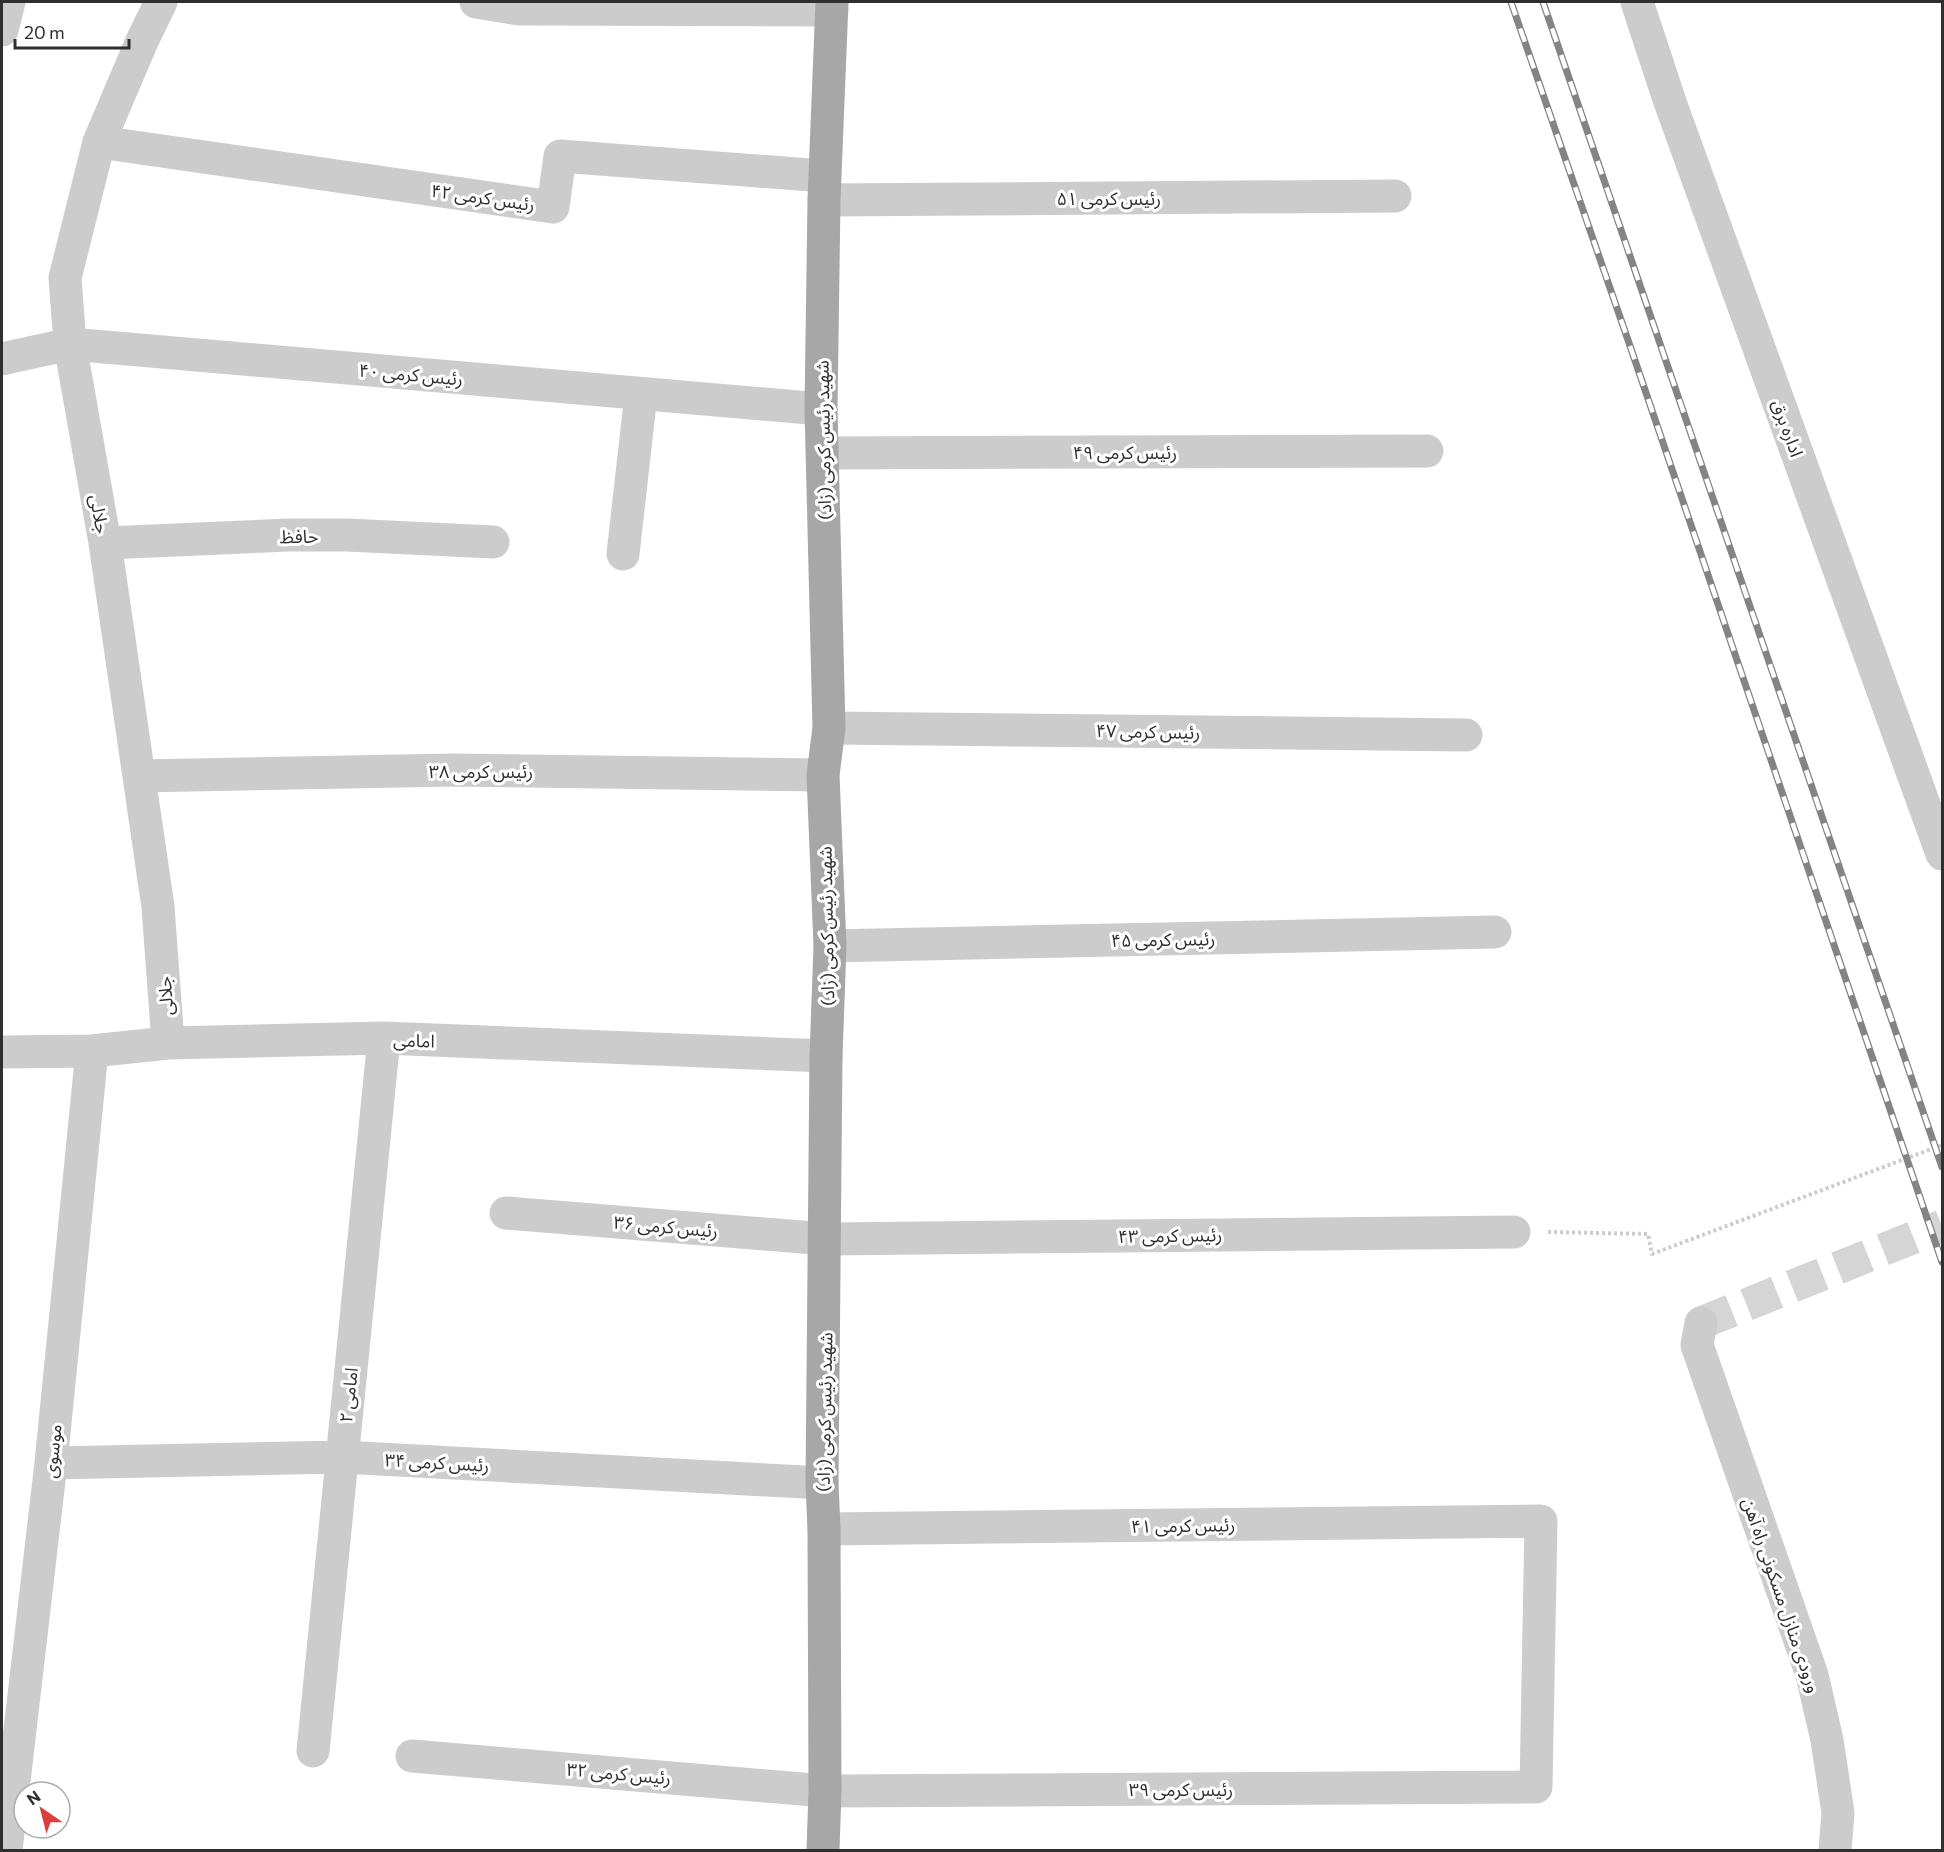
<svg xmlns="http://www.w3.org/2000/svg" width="1944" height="1852" viewBox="0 0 1944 1852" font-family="Commissioner,'Noto Sans Arabic',sans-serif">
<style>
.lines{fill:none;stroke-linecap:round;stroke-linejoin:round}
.minor-tunnel{stroke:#d5d5d5;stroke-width:33;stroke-dasharray:33 16;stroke-linecap:butt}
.path{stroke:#ccc;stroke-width:4;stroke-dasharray:3 3;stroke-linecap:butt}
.minor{stroke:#ccc;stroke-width:33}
.major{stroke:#a7a7a7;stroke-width:33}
.rail-casing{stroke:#848484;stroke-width:7}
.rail{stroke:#fff;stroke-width:4.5;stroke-dasharray:14;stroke-linecap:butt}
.labels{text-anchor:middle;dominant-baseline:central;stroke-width:6;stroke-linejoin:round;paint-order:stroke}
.street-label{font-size:18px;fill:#2f2f2f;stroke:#fff}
</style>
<rect width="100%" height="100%" fill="#fff"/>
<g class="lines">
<!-- minor-tunnel -->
<path class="minor-tunnel" d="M1701,1323L1942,1226"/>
<!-- path -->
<path class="path" d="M1548,1232L1648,1234L1652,1254L1942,1145"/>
<!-- minor -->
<path class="minor" d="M161,2L142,41L99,142L65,278L70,344L105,543L158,907L168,1043
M476,2L519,9L832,10
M1637,2L1670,102L1942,854
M2,30L9,2
M99,142L553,207L560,156L824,176
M824,200L1395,196
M2,359L70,344L821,409
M823,453L1427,451
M105,543L288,535H347L493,542
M623,554L641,394
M829,728L1466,735
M139,776L453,770L823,775
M830,946L1495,932
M2,1052L92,1051L168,1043L384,1038L826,1056
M506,1213L826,1239L1514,1232
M1701,1323L1697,1345L1812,1675L1827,1740L1838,1813L1835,1850
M51,1463L342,1457L822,1483
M313,1751L384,1038
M412,1756L825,1791L1536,1787L1541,1521L824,1529
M6,1850L51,1463L92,1051"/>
<!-- major -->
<path class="major" d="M823,1850L825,1791L824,1529L822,1483L826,1056L830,946L823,775L829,728L821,409L824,200L832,2"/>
<!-- rail casing -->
<g class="rail-casing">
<path id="rail" d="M1511,2L1628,340L1942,1262
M1543,2L1942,1167"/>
</g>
<!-- rail -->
<use href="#rail" class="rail"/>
</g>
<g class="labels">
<!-- street labels -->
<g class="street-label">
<text transform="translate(483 197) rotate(8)">رئیس کرمی ۴۲</text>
<text x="1109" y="198">رئیس کرمی ۵۱</text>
<text transform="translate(411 374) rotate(5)">رئیس کرمی ۴۰</text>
<text transform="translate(1788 428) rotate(70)">اداره برق</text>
<text transform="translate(823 440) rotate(-91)">شهید رئیس کرمی (زاد)</text>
<text x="1125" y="452">رئیس کرمی ۴۹</text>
<text transform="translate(100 514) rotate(80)">جلالی</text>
<text transform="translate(299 536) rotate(-1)">حافظ</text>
<text transform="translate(1148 731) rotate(1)">رئیس کرمی ۴۷</text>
<text x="481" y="771">رئیس کرمی ۳۸</text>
<text transform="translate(826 926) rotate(-91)">شهید رئیس کرمی (زاد)</text>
<text transform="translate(1163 939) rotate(-1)">رئیس کرمی ۴۵</text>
<text transform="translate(165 996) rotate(-94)">جلالی</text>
<text transform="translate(414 1040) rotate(2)">امامی</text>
<text transform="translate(666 1226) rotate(5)">رئیس کرمی ۳۶</text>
<text transform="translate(1170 1235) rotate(-1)">رئیس کرمی ۴۳</text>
<text transform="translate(348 1395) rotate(-84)">امامی ۲</text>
<text transform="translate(824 1412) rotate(-89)">شهید رئیس کرمی (زاد)</text>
<text transform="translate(52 1451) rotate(-84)">موسوی</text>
<text transform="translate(437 1462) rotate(3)">رئیس کرمی ۳۴</text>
<text transform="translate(1183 1525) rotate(-1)">رئیس کرمی ۴۱</text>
<text transform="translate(1782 1595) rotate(71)">ورودی منازل مسکونی راه آهن</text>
<text transform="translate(619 1773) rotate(5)">رئیس کرمی ۳۲</text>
<text x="1181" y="1789">رئیس کرمی ۳۹</text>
</g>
</g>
<!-- border -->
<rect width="1944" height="1852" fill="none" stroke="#2f2f2f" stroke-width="6"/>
<!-- north arrow -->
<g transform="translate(42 1810) rotate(325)"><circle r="28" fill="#ffffff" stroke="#acacac" stroke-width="1.5"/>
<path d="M0-4.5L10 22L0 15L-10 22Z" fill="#da3f3c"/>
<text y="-9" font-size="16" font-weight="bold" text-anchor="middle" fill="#2f2f2f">N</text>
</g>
<!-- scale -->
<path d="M15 39v9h114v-9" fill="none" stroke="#2f2f2f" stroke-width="3"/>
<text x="24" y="39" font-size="18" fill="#2f2f2f" stroke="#ffffff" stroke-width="4.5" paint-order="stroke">20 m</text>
</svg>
